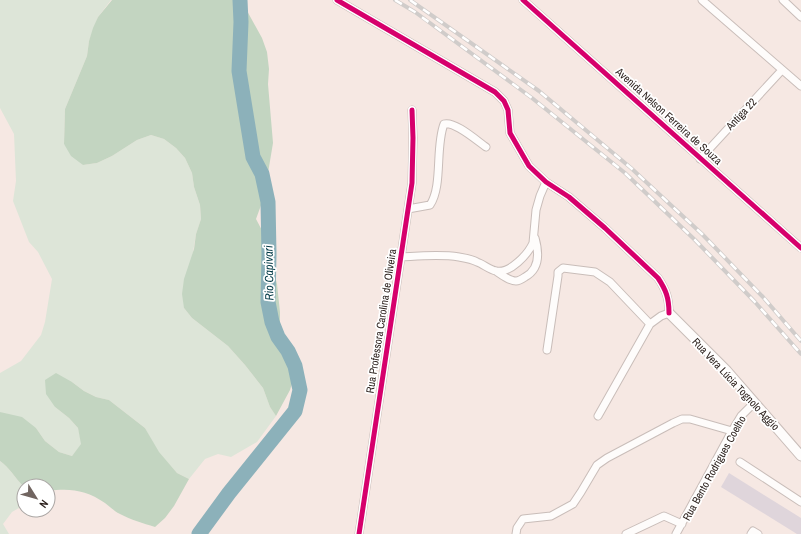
<svg xmlns="http://www.w3.org/2000/svg" width="801" height="534" viewBox="0 0 801 534" font-family="'Archivo Narrow',sans-serif">
<style>
.green{fill:#dde5d8}
.forest{fill:#c3d5c1}
.lines{fill:none;stroke-linecap:round;stroke-linejoin:round}
.river{stroke:#8cb1ba;stroke-width:15}
.building{fill:#dfd5db}
.minor-casing{stroke:#c9bdb9;stroke-width:9}
.tertiary-casing{stroke:#c9bdb9;stroke-width:11}
.minor{stroke:#fefcfb;stroke-width:7}
.tertiary{stroke:#fefcfb;stroke-width:9}
.rail-casing{stroke:#d0ccca;stroke-width:4}
.rail{stroke:#fff;stroke-width:2.5;stroke-dasharray:8;stroke-linecap:butt}
.cycleway-casing{stroke:#fff;stroke-width:8}
.cycleway{stroke:#d6006c;stroke-width:5}
.labels{text-anchor:middle;dominant-baseline:central;stroke-width:3.5;stroke-linejoin:round;paint-order:stroke}
.street-label{font-size:11px;fill:#291e1a;stroke:#fff}
.water-label{font-size:12px;font-style:italic;fill:#003945;stroke:#fff}
</style>
<rect width="100%" height="100%" fill="#f6e8e3"/>
<!-- green -->
<path class="green" d="M0,0H111L98,17L89,41L87,56L65,109L64,144L83,165L97,163L112,156L137,140L151,135L164,139L176,148L185,158L192,173L194,187L200,205L201,219L196,234L184,308L192,318L228,346L245,365L263,388L270,407L276,416L257,442L231,457L218,454L205,459L189,479L177,473L158,452L145,428L109,400L96,397L84,391L72,382L55,407L69,418L78,428L82,444L72,456L59,452L45,441L36,428L0,412V373L21,361L41,335L45,322L52,279L38,252L29,242L13,201L16,181L14,134L0,108Z
M0,461C10,468 15,478 24,487V505L12,512L3,524L9,534H0Z"/>
<!-- forest -->
<path class="forest" d="M112,0H246V9L262,38L267,52L269,69L268,84L273,143L264,197L256,219L265,236L267,254L273,268L277,284L280,312V328L288,363L294,377L290,390L276,416L270,407L263,388L245,365L228,346L192,318L184,308L182,294L184,279L194,249L196,234L201,219L200,205L194,187L192,173L185,158L176,148L164,139L151,135L137,140L112,156L97,163L83,165L71,156L64,144L65,109L87,56L89,41L93,28L98,17Z
M56,373L72,382L84,391L96,397L109,400L145,428L159,452L177,473L189,479L174,506L165,518L155,527C143,523 131,520 120,514C114,511 110,507 105,503C86,490 70,488 48,491V486H24V487C15,478 10,468 0,461V412L22,417L36,428L45,441L59,452L72,456L81,444L78,428L69,418L55,407L46,394L45,380Z"/>
<g class="lines">
<!-- river -->
<path class="river" d="M199,534L229,493L295,411L300,390L295,366L288,351L278,337L272,322L268,302L269,254L268,202L262,174L253,157L239,71L241,22L240,0"/>
</g>
<!-- building -->
<path class="building" d="M729,473L801,518V534H797L721,487Z"/>
<g class="lines">
<!-- minor casing -->
<g class="minor-casing">
<path id="minor" d="M337,0L495,92L504,101L508,110L510,133L529,166L546,182L569,197L605,228L658,278C666,290 669,298 669,313L661,316L650,324L598,416
M523,0L801,248
M702,0L801,86
M783,0L801,17
M700,159L782,70
M408,209L430,205C443,186 435,147 444,124C455,121 476,140 486,147
M401,257C420,256 440,254 459,257C465,258 472,259 477,262C483,264 490,270 496,271C510,274 528,254 533,243L536,210L540,196L546,182
M496,271C502,275 509,281 516,281C519,281 522,279 525,277C540,269 539,252 535,238
M547,350L558,276V272L563,268L595,272L610,282L650,324
M740,462L801,502
M359,534L412,183L413,138L412,110
M516,534L517,528L523,519L551,516L573,504L581,492L597,465L607,458L673,423L682,419H690L732,431
M626,534L664,516L682,524
M676,534L732,431L741,416L754,403
M751,534L753,531L758,534"/>
</g>
<!-- tertiary casing -->
<g class="tertiary-casing">
<path id="tertiary" d="M669,313L727,371L801,456"/>
</g>
<!-- minor -->
<use href="#minor" class="minor"/>
<!-- tertiary -->
<use href="#tertiary" class="tertiary"/>
<!-- rail casing -->
<g class="rail-casing">
<path id="rail" d="M395,0L415,12L532,98L625,173L695,240L755,302L801,354
M410,0L539,91L631,168L702,234L763,297L801,341"/>
</g>
<!-- rail -->
<use href="#rail" class="rail"/>
<!-- cycleway casing -->
<g class="cycleway-casing">
<path id="cycleway" d="M337,0L495,92L504,101L508,110L510,133L529,166L546,182L569,197L605,228L658,278C666,290 669,298 669,313
M523,0L801,248
M359,534L412,183L413,138L412,110"/>
</g>
<!-- cycleway -->
<use href="#cycleway" class="cycleway"/>
</g>
<g class="labels">
<!-- street labels -->
<g class="street-label">
<text transform="translate(741 114) rotate(-47)">Antiga 22</text>
<text transform="translate(669 116) rotate(42)">Avenida Nelson Ferreira de Souza</text>
<text transform="translate(381 321) rotate(-81)">Rua Professora Carolina de Oliveira</text>
<text transform="translate(736 384) rotate(47)">Rua Vera Lúcia Tognolo Aggio</text>
<text transform="translate(714 468) rotate(-61)">Rua Bento Rodrigues Coelho</text>
</g>
<!-- water labels -->
<g class="water-label">
<text transform="translate(269 273) rotate(-91)">Rio Capivari</text>
</g>
</g>
<!-- north arrow -->
<g transform="translate(36 498) rotate(127)"><circle r="19" fill="#ffffff" stroke="#a9a5a3"/>
<path d="M0-3L7 15L0 10L-7 15Z" fill="#716560"/>
<text y="-6" font-size="11" font-weight="bold" text-anchor="middle" fill="#291e1a">N</text>
</g>
</svg>
